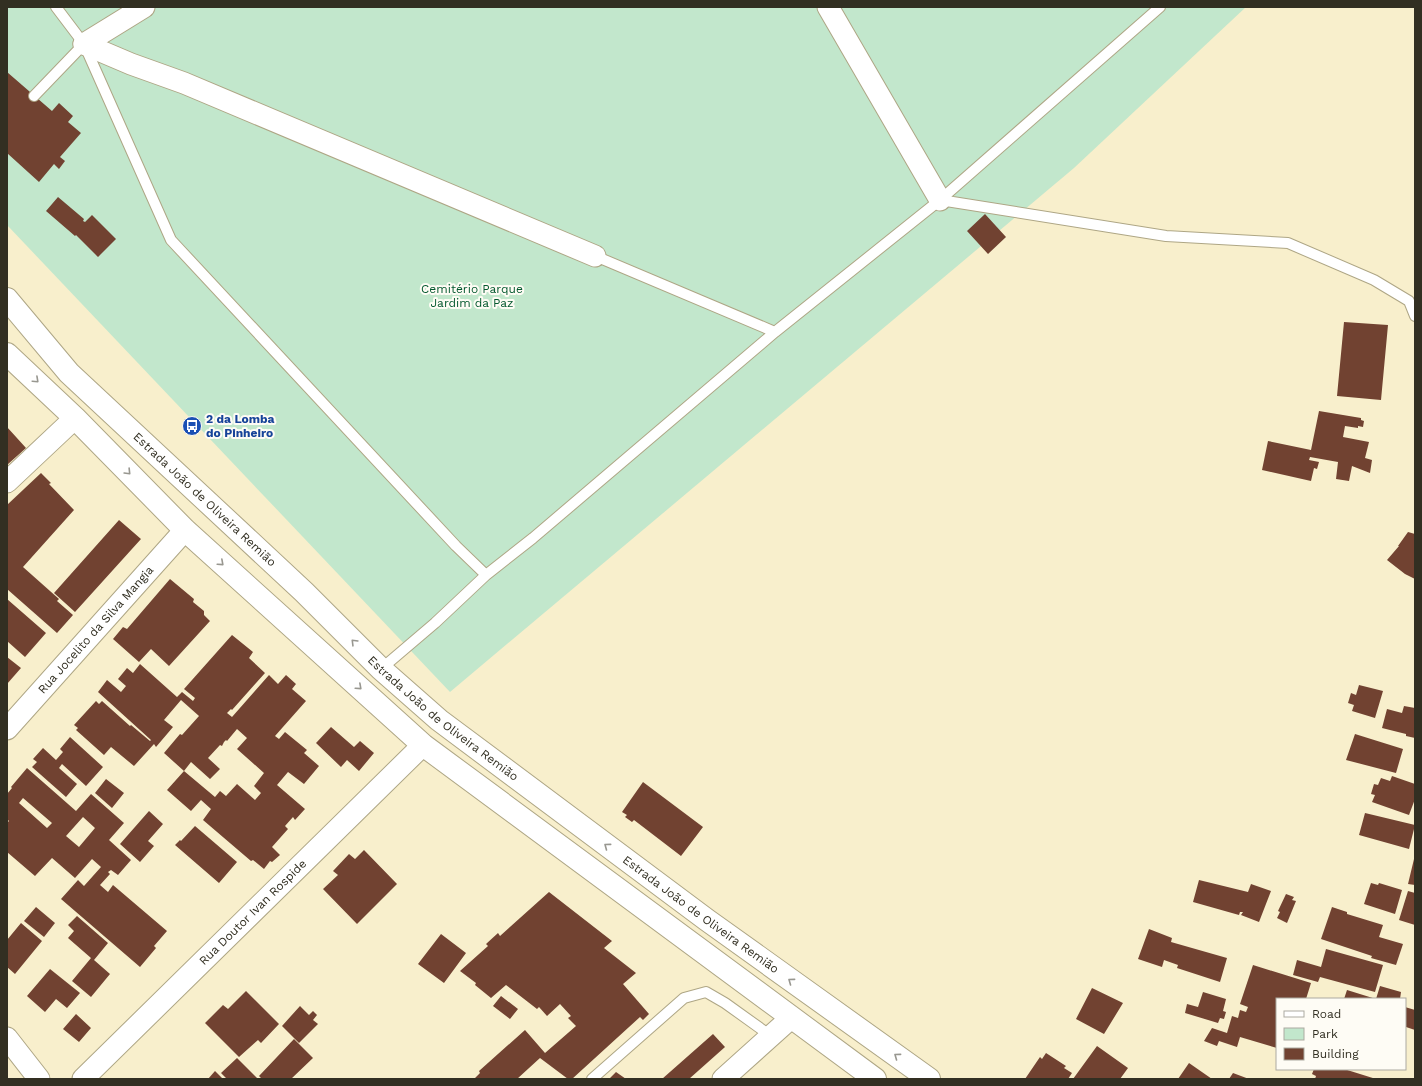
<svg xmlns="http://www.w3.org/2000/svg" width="1422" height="1086" viewBox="0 0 1422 1086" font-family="'Work Sans',sans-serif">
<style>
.green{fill:#c2e7cc}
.building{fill:#714231;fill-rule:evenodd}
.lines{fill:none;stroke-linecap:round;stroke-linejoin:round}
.service-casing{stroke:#aea685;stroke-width:12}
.minor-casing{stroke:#aea685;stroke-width:23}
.secondary-casing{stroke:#aea685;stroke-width:24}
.service{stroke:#fff;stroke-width:10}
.minor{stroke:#fff;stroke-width:21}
.secondary{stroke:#fff;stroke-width:22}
.oneway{stroke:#989790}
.labels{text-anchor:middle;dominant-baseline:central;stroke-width:4;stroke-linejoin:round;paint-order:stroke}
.park-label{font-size:12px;fill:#03582e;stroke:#fefcf5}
.transit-label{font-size:12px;font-weight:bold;fill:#164399;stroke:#fefcf5;text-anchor:start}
.street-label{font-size:12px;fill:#322f22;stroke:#fefcf5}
</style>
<rect width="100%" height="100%" fill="#f8efcc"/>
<!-- green -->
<path class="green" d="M7,7H1246L1074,168L450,692L7,225Z"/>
<!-- building -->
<path class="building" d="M7,72L52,111L59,103L73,116L68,122L81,133L60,157L65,161L59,169L54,164L39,182L7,153Z
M58,197L84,219L83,221L85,222L92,215L116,239L98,257L76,235L75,236L46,211Z
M985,214L1006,237L988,254L967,231Z
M1344,322L1388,325L1381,400L1337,396Z
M1319,411L1361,418V420L1364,421L1363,427L1358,426V428L1345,426L1343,437L1369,442L1365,458L1372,460L1370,473L1352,466L1349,481L1336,479L1338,462L1310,457L1309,460L1319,462L1317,469L1314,468L1311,481L1262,470L1268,441L1311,450Z
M7,427L26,448L7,465Z
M41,473L51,483L49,484L74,510L23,567L59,599L57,601L73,615L57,633L7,589V505Z
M119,520L141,539L75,612L54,593Z
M1408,532L1415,534V579L1405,574L1387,560L1399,546H1398Z
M170,579L194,599L193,602L204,611V615L210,621L169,666L151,649L139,662L113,639L123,627L127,629Z
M7,599L46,633L25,657L7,641Z
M232,635L253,652L249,658L265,673L232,710L231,709L227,713L232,717L269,675L278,684L286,675L296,684L292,689L306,701L275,736L279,739L285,732L307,750L304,753L319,766L304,784L288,772L277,785L305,809L295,820L293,817L285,826L288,829L272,847L280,855L272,862L270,861L264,869L253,860L251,861L203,820L211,809L201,800L191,811L167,790L184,771L215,797L220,791L226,796L237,784L255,800L261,793L254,786L264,773L237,749L247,738L237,729L227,741L226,740L224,742L222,746L220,745L208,758L220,769L210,779L191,762L184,771L164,753L180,734L182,735L199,716L181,700L164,720L173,727L156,747L154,744L134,766L111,747L104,755L76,730L78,728L74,725L96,701L99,704L102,701L130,726L131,725L150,741L151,740L98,692L107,680L121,692L126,686L118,679L127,668L133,673L140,664L177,697L182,692L193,701L195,698L184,689Z
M7,657L21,668L7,684Z
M1359,685L1383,691L1375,718L1352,711L1354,705L1348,703L1351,693L1356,695Z
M1404,706L1415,708V738L1406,736V734L1382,728L1387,709L1402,713Z
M331,727L354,747L360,741L374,753L359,771L347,760L341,767L316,743Z
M1355,734L1403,749L1396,773L1346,760Z
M70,737L103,767L86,786L62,764L59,768L77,784L66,797L32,767L37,762L33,759L43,748L56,760L63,752L60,749Z
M27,768L76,811L91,794L124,823L109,840L131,860L118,875L111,870L108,872L110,874L100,885L108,892L113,885L167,931L154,946L156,948L140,967L61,899L78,880L84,886L101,867L92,859L75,878L52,858L35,876L7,852V823L9,821L7,819V794L12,788L11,787ZM23,798L52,823L47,828L19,803ZM83,817L95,828L79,847L66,836Z
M1392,776L1415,784V799L1409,815L1372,802L1375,795L1371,794L1374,784L1378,785L1381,778L1390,781Z
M106,779L124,793L112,808L95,793Z
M643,782L703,827L681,856L634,820L632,822L625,817L627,815L622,812Z
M149,811L163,824L148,841L154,846L140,862L120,844Z
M1365,813L1415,825L1409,849L1359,835Z
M195,826L237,862L219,883L175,845L180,840L181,841Z
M364,850L397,884L357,924L323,889L338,875L333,871L349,854L355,859Z
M1414,859H1415V885L1408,884Z
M1199,880L1248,892L1251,884L1271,891L1259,922L1241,915L1243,912H1240L1239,915L1193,902Z
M1371,883L1378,885L1379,883L1402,890L1395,914L1364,904Z
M1408,891L1415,893V925L1399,920Z
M549,892L612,941L604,948L636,973L623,984L649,1014L643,1020L640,1017L572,1079H568L540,1058L517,1079H474L480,1073L479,1071L525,1030L545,1053L576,1026L568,1018L571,1016L560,1004L547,1016L539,1007L537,1009L506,985L491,998L475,985L476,983L460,971L488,946L486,944L498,933L500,936Z
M1286,894L1294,897L1292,900L1296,901L1287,923L1277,918L1280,912L1278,911Z
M36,907L55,923L44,937L24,921Z
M1332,907L1347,912V914L1383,925L1379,937L1403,944L1396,965L1371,958L1372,956L1321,939Z
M77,916L108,943L94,960L110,974L91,997L72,981L91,958L68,938L74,931L68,925Z
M21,923L42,941L15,974L7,967V940Z
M1149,929L1172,938L1171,942L1227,958L1220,982L1177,968L1178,965L1164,960L1162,967L1138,959Z
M441,934L466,953L444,983L418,964Z
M1326,949L1383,965L1375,992L1320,977L1318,982L1293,975L1297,960L1321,967Z
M1253,965L1311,983L1306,999H1277V1048L1240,1037L1237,1047L1219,1041L1217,1046L1204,1041L1212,1028L1227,1033L1232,1016L1238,1018L1240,1010L1246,1012L1248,1007L1240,1004Z
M50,969L80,993L67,1008L56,999L45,1012L27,996Z
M1380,986L1401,992L1400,999H1376Z
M1092,988L1123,1003L1104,1034L1076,1019Z
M1347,990L1376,999H1344Z
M246,991L279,1024L261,1043L258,1040L239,1057L205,1023L223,1005L228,1009Z
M1203,992L1226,999L1223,1011L1226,1012L1224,1019L1220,1018L1218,1023L1185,1013L1187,1004L1198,1007Z
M501,996L518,1009L510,1019L493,1006Z
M300,1006L309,1015L313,1011L317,1015L313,1020L318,1024L299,1043L282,1026Z
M1405,1007L1415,1010V1030L1406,1027L1405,1030Z
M76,1014L91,1028L79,1042L63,1029Z
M713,1034L725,1047L689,1079H662Z
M294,1039L313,1058L291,1079H262L259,1076Z
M1097,1046L1128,1068L1120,1079H1073Z
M1046,1053L1066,1066L1064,1068L1072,1073L1068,1079H1025L1040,1057L1042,1059Z
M237,1058L258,1079H227L221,1073Z
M1189,1063L1212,1079H1178Z
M1314,1069H1344L1376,1079H1315L1316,1076L1312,1074Z
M215,1071L223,1079H208Z
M616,1072L626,1079H609Z
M1233,1073L1249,1079H1229Z"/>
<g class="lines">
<!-- service casing -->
<g class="service-casing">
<path id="service" d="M56,7L84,44L171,240L456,546L486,575
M34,96L84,44
M940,200L1166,236L1288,243L1374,280L1409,301L1415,316
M595,256L775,332
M381,669L435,623L486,575L533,538L775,332L940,200L1160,7
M592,1079L684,998L706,992L725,1003L771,1036"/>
</g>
<!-- minor casing -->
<g class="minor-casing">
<g id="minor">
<path d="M828,7L940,200"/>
<path d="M84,44L131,64L184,83L595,256"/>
<path d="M84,44L144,7"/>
<path d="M7,482L75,418"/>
<path id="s1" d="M7,729L185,530"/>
<path d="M7,1038L39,1079"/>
<path id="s2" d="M83,1079L423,745"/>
<path d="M723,1079L791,1018"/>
</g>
</g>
<!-- secondary casing -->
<g class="secondary-casing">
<g id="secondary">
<path id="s3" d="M7,299L69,373L304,592L381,669L439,720L707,920L929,1079"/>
<path d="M7,354L75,418L185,530L423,745L875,1079"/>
</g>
</g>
<!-- service -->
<use href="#service" class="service"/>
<!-- minor -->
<use href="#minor" class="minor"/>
<!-- secondary -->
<use href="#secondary" class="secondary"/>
</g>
<!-- one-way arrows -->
<defs><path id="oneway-chevron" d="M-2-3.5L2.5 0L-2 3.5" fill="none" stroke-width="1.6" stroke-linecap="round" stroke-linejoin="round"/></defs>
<g class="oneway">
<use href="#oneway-chevron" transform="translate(36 380) rotate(43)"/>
<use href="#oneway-chevron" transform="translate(128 472) rotate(46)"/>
<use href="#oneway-chevron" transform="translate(221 563) rotate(42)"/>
<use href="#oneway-chevron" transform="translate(354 642) rotate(-135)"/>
<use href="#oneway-chevron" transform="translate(359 687) rotate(42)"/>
<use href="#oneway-chevron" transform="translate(607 846) rotate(-143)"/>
<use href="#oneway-chevron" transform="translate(791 981) rotate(-144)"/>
<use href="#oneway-chevron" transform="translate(897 1056) rotate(-144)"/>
</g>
<!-- icons -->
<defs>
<g id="bus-disc" transform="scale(1)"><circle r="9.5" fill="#1a4fb4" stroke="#fefcf5"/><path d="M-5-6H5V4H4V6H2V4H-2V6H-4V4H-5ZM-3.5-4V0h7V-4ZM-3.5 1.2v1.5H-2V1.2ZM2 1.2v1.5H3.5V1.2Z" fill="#fff"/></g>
</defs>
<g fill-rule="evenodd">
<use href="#bus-disc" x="192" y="426"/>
</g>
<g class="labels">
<!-- park labels -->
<g class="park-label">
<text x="472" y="289">Cemitério Parque<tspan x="472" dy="14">Jardim da Paz</tspan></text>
</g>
<!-- transit labels -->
<g class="transit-label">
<text x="206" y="419">2 da Lomba<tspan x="206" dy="14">do Pinheiro</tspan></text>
</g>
<!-- street labels -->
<g class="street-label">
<text stroke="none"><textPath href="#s3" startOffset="282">Estrada João de Oliveira Remião</textPath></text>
<text stroke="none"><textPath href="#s1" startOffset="133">Rua Jocelito da Silva Mangia</textPath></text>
<text stroke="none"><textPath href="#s3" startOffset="606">Estrada João de Oliveira Remião</textPath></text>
<text stroke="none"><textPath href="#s2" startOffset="238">Rua Doutor Ivan Rospide</textPath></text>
<text stroke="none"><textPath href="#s3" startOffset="930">Estrada João de Oliveira Remião</textPath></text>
</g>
</g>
<!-- border -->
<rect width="1422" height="1086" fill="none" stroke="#322f22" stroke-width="16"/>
<!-- legend -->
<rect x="1276" y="998" width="130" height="72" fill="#fefcf5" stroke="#acaaa1"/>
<rect x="1284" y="1011" width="20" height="6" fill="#ffffff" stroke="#acaaa1"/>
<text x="1312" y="1018" font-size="12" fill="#322f22">Road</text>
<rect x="1284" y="1028" width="20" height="12" fill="#c2e7cc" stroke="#acaaa1"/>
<text x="1312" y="1038" font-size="12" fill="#322f22">Park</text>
<rect x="1284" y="1048" width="20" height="12" fill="#714231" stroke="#acaaa1"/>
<text x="1312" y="1058" font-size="12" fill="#322f22">Building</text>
</svg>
